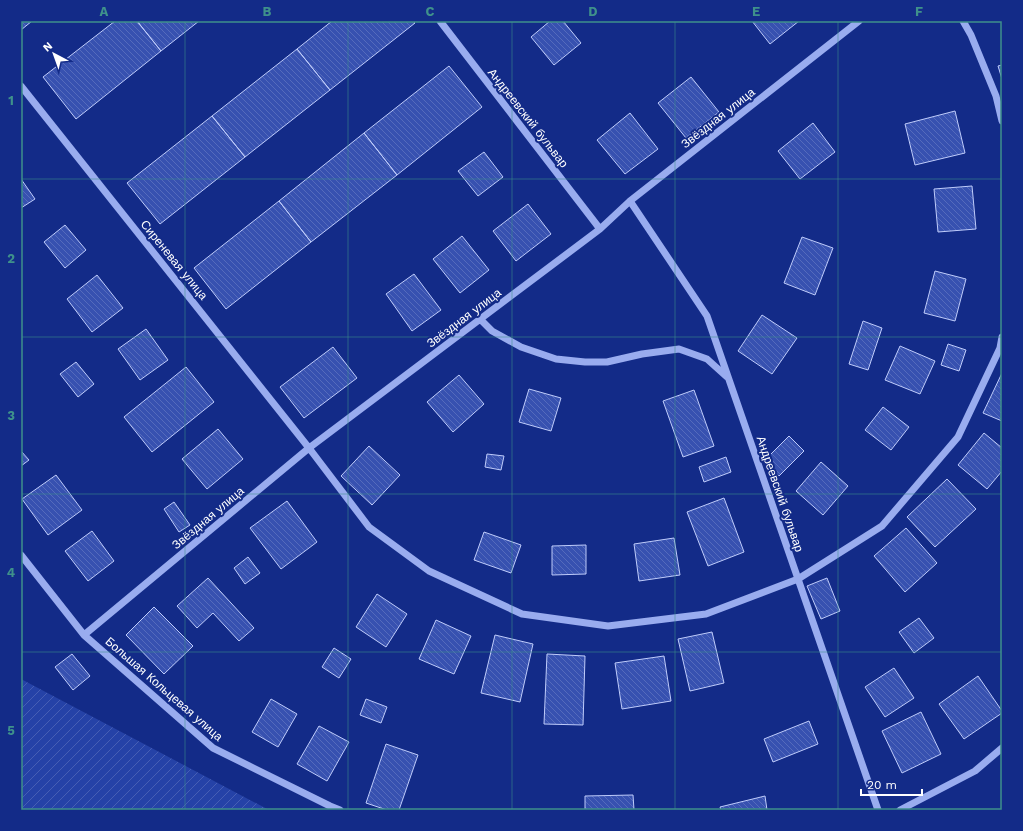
<svg xmlns="http://www.w3.org/2000/svg" width="1023" height="831" viewBox="0 0 1023 831" font-family="'Work Sans',sans-serif">
<style>
.garden{fill:url(#garden-furrows)}
.building{fill:url(#building-back-hatch);stroke:#bfccfb}
.lines{fill:none;stroke-linecap:round;stroke-linejoin:round}
.minor{stroke:#99acef;stroke-width:7}
.grid{fill:none;stroke:#3f918b;stroke-width:1;stroke-opacity:0.55}
.labels{text-anchor:middle;dominant-baseline:central;stroke-width:4;stroke-linejoin:round;paint-order:stroke}
.street-label{font-size:12px;fill:#fff;stroke:#132b88}
.neatline{fill:none;stroke:#3f918b;stroke-width:1.5}
.grid-label{font-size:13px;text-anchor:middle;font-weight:bold;fill:#3f918b}
</style>
<defs>
<pattern id="garden-furrows" width="10" height="10" patternUnits="userSpaceOnUse"><rect width="10" height="10" fill="#2542a7"/><path d="M-1 1l2-2M0 10L10 0M9 11l2-2" fill="none" stroke="#465eb4"/></pattern>
<pattern id="building-back-hatch" width="6" height="6" patternUnits="userSpaceOnUse"><rect width="6" height="6" fill="#3751b0"/><path d="M-1 5l2 2M0 0l6 6M5-1l2 2" fill="none" stroke="#556bbc"/></pattern>
</defs>
<rect width="100%" height="100%" fill="#132b88"/>
<!-- garden -->
<path class="garden" d="M21,679L269,810H21Z"/>
<!-- building -->
<path class="building" d="M21,21H32L21,30Z
M115,21H137L161,51L76,119L43,77Z
M137,21H199L161,51Z
M332,21H413L415,23L330,90L297,49Z
M550,21H563L581,43L554,65L531,37Z
M752,21H799L770,44Z
M297,49L330,90L245,157L212,116Z
M1002,65V79L998,66Z
M449,66L482,107L397,175L364,133Z
M691,77L719,112L686,138L658,103Z
M955,111L965,153L915,165L905,124Z
M630,113L658,149L625,174L597,140Z
M212,116L245,157L160,224L127,183Z
M813,123L835,152L800,179L778,151Z
M364,133L397,175L311,242L279,201Z
M484,152L503,177L478,196L458,171Z
M21,179L35,199L21,208Z
M972,186L976,229L938,232L934,189Z
M279,201L311,242L226,309L194,268Z
M528,204L551,234L516,261L493,231Z
M65,225L86,250L65,268L44,242Z
M462,236L489,270L460,293L433,259Z
M802,237L833,248L815,295L784,283Z
M935,271L966,279L955,321L924,313Z
M414,274L441,310L412,331L386,294Z
M97,275L123,308L92,332L67,299Z
M762,315L797,338L772,374L738,351Z
M863,321L882,328L868,370L849,364Z
M146,329L168,360L140,380L118,349Z
M948,344L966,350L959,371L941,365Z
M900,346L935,361L920,394L885,380Z
M333,347L357,378L304,418L280,387Z
M76,362L94,384L78,397L60,374Z
M186,367L214,402L152,452L124,417Z
M1002,373V421L983,413Z
M459,375L484,404L453,432L427,402Z
M529,389L561,398L551,431L519,422Z
M694,390L714,446L683,457L663,401Z
M883,407L909,427L891,450L865,430Z
M218,429L243,459L207,489L182,459Z
M984,433L1002,448V471L987,489L958,465Z
M789,436L804,451L779,476L764,461Z
M369,446L400,475L372,505L341,476Z
M21,451L29,460L21,466Z
M487,454L504,456L501,470L485,467Z
M726,457L731,472L704,482L699,467Z
M821,462L848,486L823,515L796,491Z
M56,475L82,510L48,535L22,499Z
M947,479L976,509L935,547L907,517Z
M724,498L744,552L708,566L687,512Z
M287,501L317,542L281,569L250,528Z
M174,502L190,525L179,532L164,509Z
M906,528L937,563L905,592L874,556Z
M92,531L114,561L88,581L65,551Z
M484,532L521,545L511,573L474,560Z
M674,538L680,575L639,581L634,544Z
M586,545V574L552,575V546Z
M248,557L260,573L245,584L234,568Z
M208,578L254,628L239,641L213,613L197,628L177,606Z
M827,578L840,611L821,619L807,586Z
M377,594L407,614L386,647L356,627Z
M154,607L193,646L164,674L126,635Z
M919,618L934,638L914,653L899,632Z
M436,620L471,636L454,674L419,659Z
M712,632L724,683L690,691L678,639Z
M495,635L533,644L520,702L481,693Z
M334,648L351,659L339,678L322,667Z
M72,654L90,676L73,690L55,667Z
M547,654L585,656L583,725L544,724Z
M664,656L671,701L622,709L615,663Z
M894,668L914,698L885,717L865,687Z
M978,676L1002,711V713L964,739L939,704Z
M271,699L297,714L278,747L252,732Z
M366,699L387,707L381,723L360,715Z
M921,712L941,754L902,773L882,731Z
M809,721L818,744L773,762L764,739Z
M319,726L349,742L327,781L297,764Z
M386,744L418,755L399,810H387L366,803Z
M633,795L634,810H585V796Z
M765,796L767,810H721L720,807Z"/>
<g class="lines">
<!-- minor -->
<path class="minor" d="M440,21L600,229
M963,21L971,35L996,96L1002,121
M21,86L309,448L369,527L429,571L522,614L608,626L706,614L798,579L882,526L958,437L1000,348L1002,337
M630,201L707,316L878,810
M480,319L492,331L521,347L556,359L585,362H607L642,354L679,349L707,359L727,377
M21,555L84,635L213,748L330,806L340,810
M84,635L309,448L600,229L630,201L859,21
M900,810L975,771L1002,748"/>
</g>
<!-- grid -->
<path class="grid" d="M185,21V810M348,21V810M512,21V810M675,21V810M838,21V810M21,179H1002M21,337H1002M21,494H1002M21,652H1002"/>
<g class="labels">
<!-- street labels -->
<g class="street-label">
<text transform="translate(528 118) rotate(52)">Андреевский бульвар</text>
<text transform="translate(718 118) rotate(-38)">Звёздная улица</text>
<text transform="translate(174 260) rotate(51)">Сиреневая улица</text>
<text transform="translate(464 318) rotate(-37)">Звёздная улица</text>
<text transform="translate(780 494) rotate(71)">Андреевский бульвар</text>
<text transform="translate(208 518) rotate(-40)">Звёздная улица</text>
<text transform="translate(164 689) rotate(41)">Большая Кольцевая улица</text>
</g>
</g>
<!-- border -->
<rect width="1023" height="831" fill="none" stroke="#132b88" stroke-width="44"/>
<!-- north arrow -->
<g transform="translate(54 54) rotate(319)" stroke="#132b88" stroke-width="3" paint-order="stroke">
<path d="M0-3L7 15L0 10L-7 15Z" fill="#ffffff"/>
<text y="-6" font-size="11" font-weight="bold" text-anchor="middle" fill="#ffffff">N</text>
</g>
<!-- scale -->
<path d="M861 789v6h61v-6" fill="none" stroke="#ffffff" stroke-width="2"/>
<text x="867" y="789" font-size="12" fill="#ffffff" stroke="#132b88" stroke-width="3" paint-order="stroke">20 m</text>
<rect x="22" y="22" width="979" height="787" class="neatline"/>
<g class="grid-label">
<text x="104" y="16">A</text>
<text x="267" y="16">B</text>
<text x="430" y="16">C</text>
<text x="593" y="16">D</text>
<text x="756" y="16">E</text>
<text x="919" y="16">F</text>
<text x="11" y="105">1</text>
<text x="11" y="263">2</text>
<text x="11" y="420">3</text>
<text x="11" y="577">4</text>
<text x="11" y="735">5</text>
</g>
</svg>
